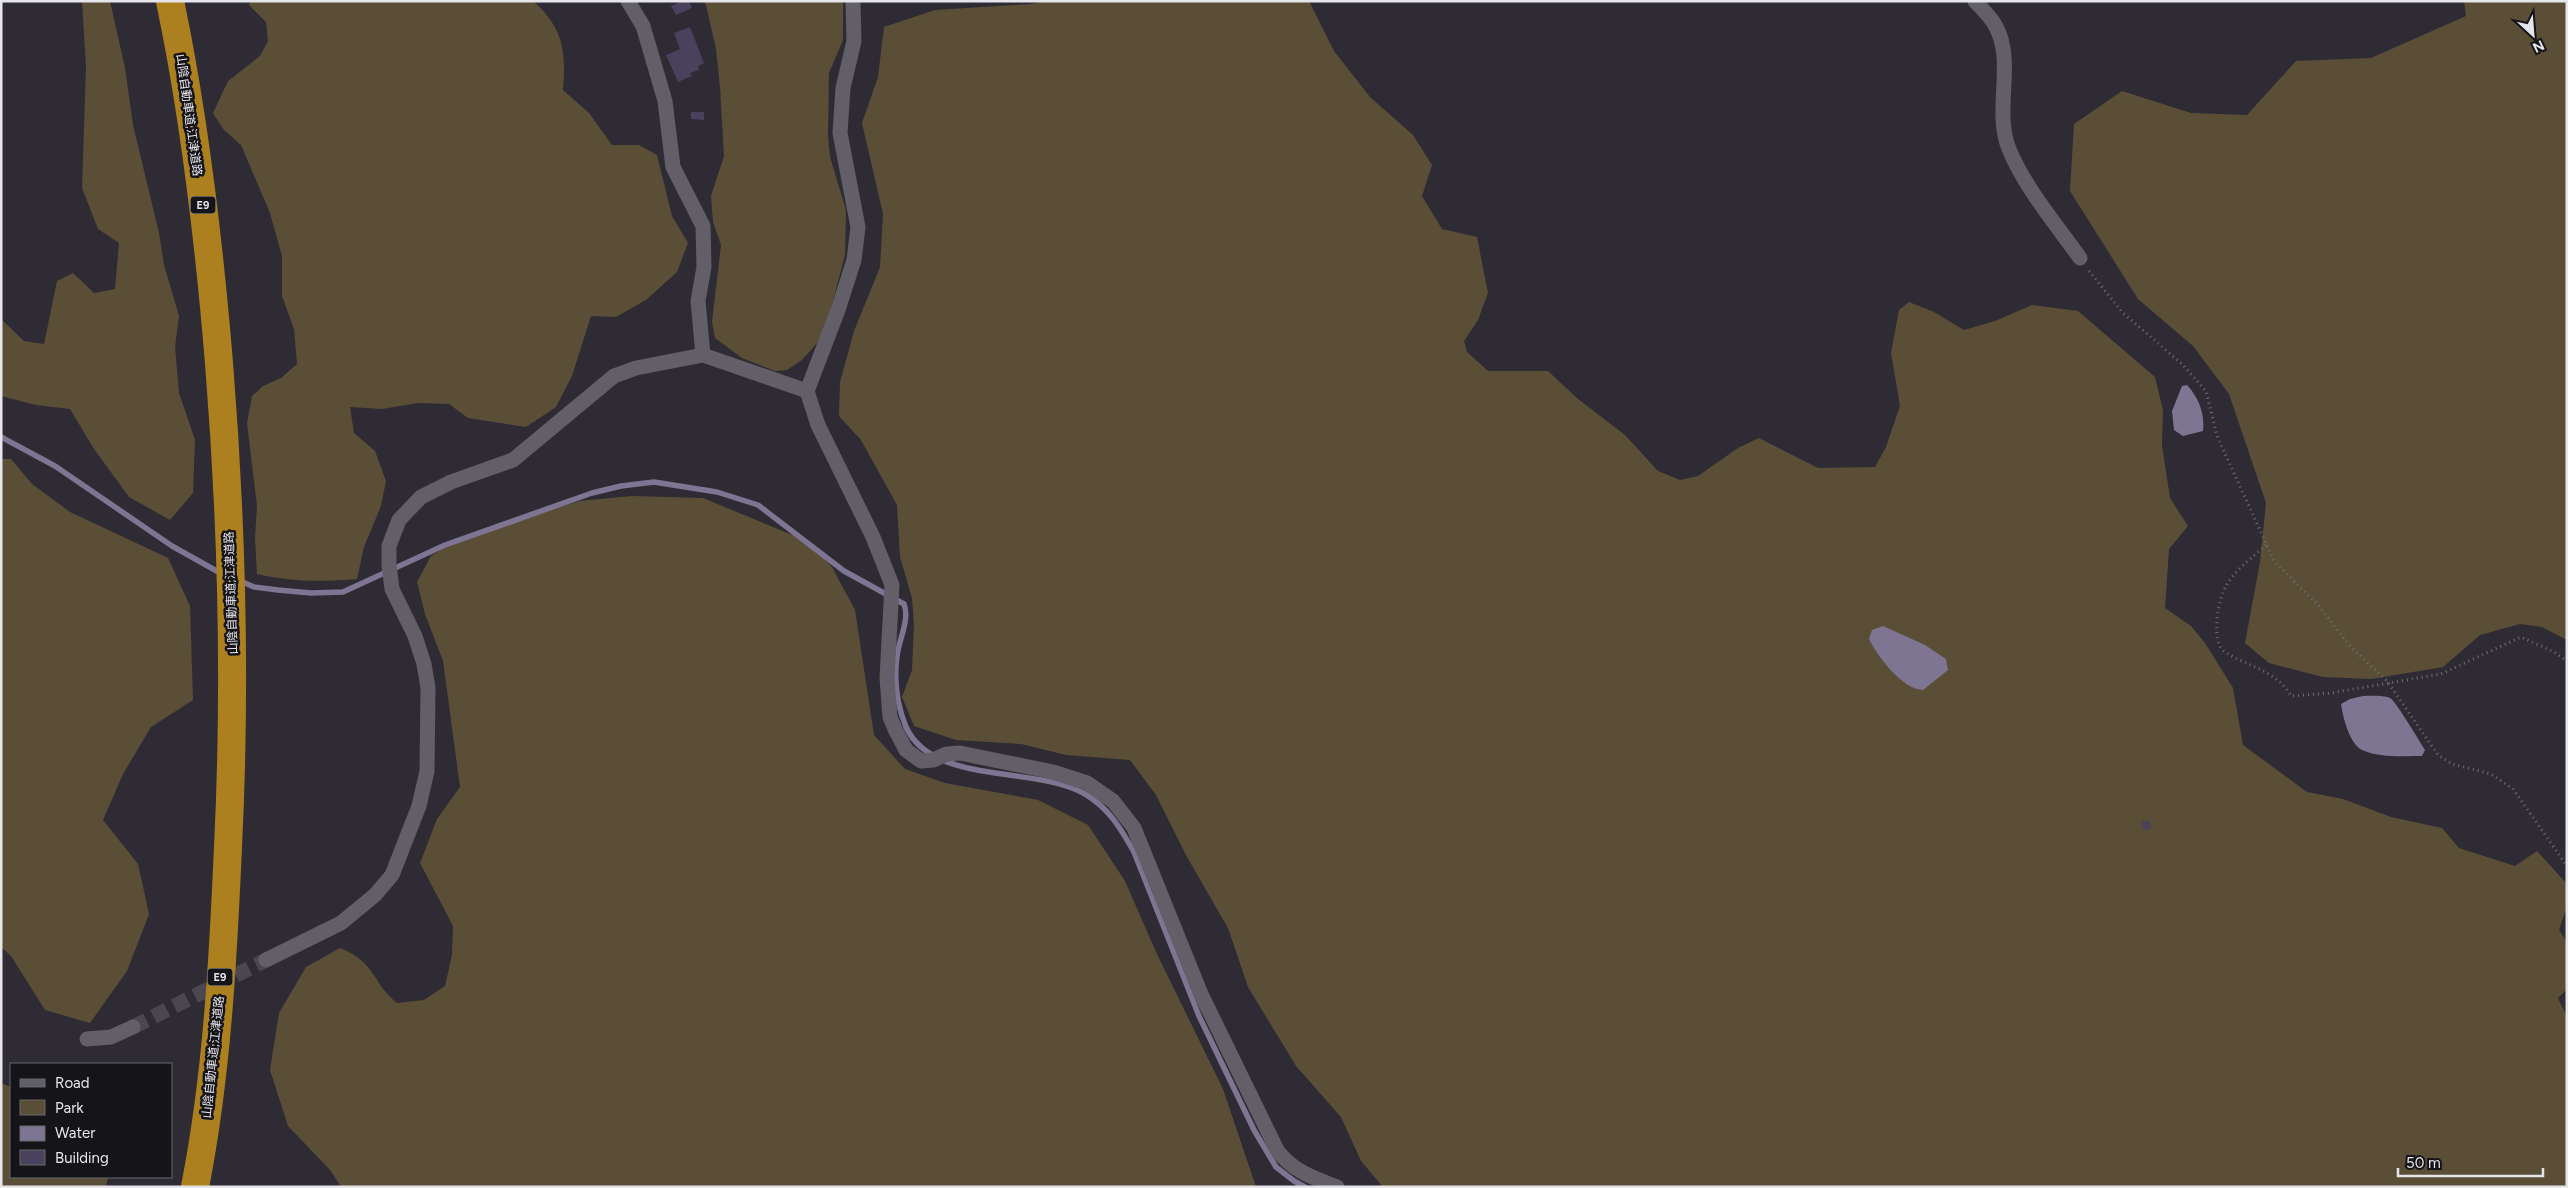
<svg xmlns="http://www.w3.org/2000/svg" width="2568" height="1188" viewBox="0 0 2568 1188" font-family="Figtree,'Noto Sans JP',sans-serif">
<style>
.green{fill:#5b4e37}
.water{fill:#7e7592}
.lines{fill:none;stroke-linecap:round;stroke-linejoin:round}
.stream{stroke:#7e7592;stroke-width:5.5}
.building{fill:#4a415c}
.minor-tunnel{stroke:#4a474f;stroke-width:15;stroke-dasharray:15 8;stroke-linecap:butt}
.path{stroke:#6f6d75;stroke-width:3;stroke-dasharray:1 4;stroke-linecap:butt}
.minor{stroke:#625f69;stroke-width:15}
.motorway{stroke:#ad801f;stroke-width:28}
.labels{text-anchor:middle;dominant-baseline:central;stroke-width:5;stroke-linejoin:round;paint-order:stroke}
.shield{fill:#151418;stroke:#a7a6ac;stroke-width:1}
.shield-label{font-size:11px;font-weight:bold;fill:#e6e5eb}
.street-label{font-size:12px;fill:#e6e5eb;stroke:#151418}
</style>
<rect width="100%" height="100%" fill="#2e2b34"/>
<!-- green -->
<path class="green" d="M82,1H110L125,68L133,125L159,233L164,265L179,316L175,347L179,393L195,440L193,493L170,520L129,497L94,449L70,409L36,405L1,396V319L24,341L44,344L57,281L73,273L94,293L115,289L119,243L98,229L82,188L86,67Z
M250,1H533C564,28 566,52 563,90L589,113L612,145H639L657,155L672,216L688,243L677,272L646,300L616,317L591,316L572,376L556,407L526,427L468,418L449,404L418,403L382,409L350,407L354,433L375,451L386,481L381,506L364,547L357,579C322,582 292,582 257,574L255,538L257,506L247,423L252,396L263,386L281,378L297,364L294,329L282,296V256L270,213L241,145L224,130L213,113L228,81L260,56L268,41L266,22L249,5Z
M703,1H843V40L829,73L828,136L830,157L846,210L845,255L828,320L818,342L802,360L787,370L775,371L742,358L715,338L712,322L721,245L713,222L711,196L724,156L720,87L716,49L706,5Z
M1045,1H1309L1334,51L1370,97L1413,135L1432,165L1422,196L1442,229L1477,237L1488,293L1478,320L1464,341L1467,352L1488,371H1548L1578,399L1625,435L1658,471L1680,480L1698,476L1738,448L1759,438L1818,468L1875,467L1886,447L1900,406L1891,353L1899,310L1909,302L1934,312L1964,330L1995,321L2032,305L2078,311L2155,377L2163,410L2162,445L2170,498L2188,526L2169,549L2165,608L2191,626L2205,643L2233,688L2243,745L2307,792L2343,799L2391,817L2442,828L2459,848L2515,866L2537,851L2567,884V906L2559,930L2567,942V989L2558,998L2567,1017V1187H1383L1361,1161L1341,1117L1296,1066L1248,987L1228,928L1187,857L1156,795L1130,760L1066,755L1021,744L956,740L914,726L902,697L912,670L914,625L912,598L900,557L897,505L861,440L839,416L840,382L854,331L880,267L883,214L862,123L878,77L884,27L935,10L1031,4Z
M2464,1H2567V640L2542,627L2520,624L2480,635L2443,667L2371,679L2323,677L2269,663L2245,643L2260,562L2266,503L2229,394L2193,346L2138,299L2070,191L2074,124L2122,91L2191,113L2247,115L2296,61L2371,58L2466,16Z
M1,459H11L32,484L70,512L168,558L190,606L193,700L151,727L123,774L103,820L138,864L149,914L127,971L90,1023L45,1010L11,956L1,947Z
M632,496L703,498L809,542L832,567L855,610L874,735L905,769L945,783L1038,800L1088,825L1125,881L1156,952L1223,1089L1256,1187H341L331,1171L288,1126L270,1070L279,1013L306,967L340,948C377,963 371,982 397,1003L424,1000L445,986L452,955L453,926L420,863L437,819L460,787L443,661L425,614L417,582L431,556L450,544L521,519L580,501Z
M1,1083L11,1087V1177H108L106,1187H1Z"/>
<!-- water -->
<path class="water" d="M2187,385C2199,398 2205,414 2203,431L2183,436L2174,430L2172,411L2182,386Z
M1883,626L1925,645L1946,659L1948,670L1923,690C1903,690 1877,656 1869,639L1872,630Z
M2363,696C2371,696 2382,695 2390,698C2395,700 2420,742 2425,750L2422,756C2404,756 2379,758 2362,750C2349,743 2343,717 2341,704L2350,699Z"/>
<g class="lines">
<!-- stream -->
<path class="stream" d="M1,437L55,466L172,546L222,574
M238,580L254,587L278,590L311,593L343,592L445,545L592,493L621,486L654,482L717,492L758,505L844,571L904,604C910,620 899,639 897,656C894,679 897,705 906,727C933,786 1035,765 1085,794C1109,808 1121,829 1134,852L1199,1016L1254,1130L1276,1167L1294,1181L1305,1187"/>
</g>
<!-- building -->
<path class="building" d="M681,1H689L692,8L676,15L671,6Z
M690,27L704,63L698,66L699,70L690,73L692,76L678,82L666,55L680,49L674,33Z
M691,112H704V120L691,119Z
M2150,820L2151,829L2143,830L2142,822Z"/>
<g class="lines">
<!-- minor-tunnel -->
<path class="minor-tunnel" d="M133,1027L266,960"/>
<!-- path -->
<path class="path" d="M2089,271L2123,313L2182,364L2206,391L2217,436L2274,561L2318,605L2351,647L2387,681L2438,755L2452,764L2491,774L2513,789L2567,866
M2266,545C2253,557 2235,570 2226,586C2218,599 2210,643 2225,652C2248,667 2276,670 2291,696L2331,693L2441,674L2521,637L2554,652L2567,661"/>
<!-- minor -->
<path class="minor" d="M628,1L643,26L665,101L673,167L703,226L704,267L698,301L703,355
M853,1L854,41L843,88L840,133L858,227L854,260L838,310L807,391L818,425L873,537L892,585L887,678L890,717L895,729L906,750L921,761L933,760L947,754L960,753L1053,772L1087,783L1113,801L1134,828L1201,994L1277,1150C1292,1171 1314,1178 1337,1187
M1975,1C1981,8 1990,16 1995,25C2016,61 1993,110 2009,149C2025,188 2056,224 2080,258
M266,960L341,923L375,895L392,875L419,806L427,771L428,688L424,664L415,636L392,589L389,565V546L399,520L421,497L451,482L513,460L614,376L636,368L703,355L807,391
M87,1039L111,1037L133,1027"/>
<!-- motorway -->
<path class="motorway" d="M170,1C195,120 209,242 219,363C232,524 236,685 228,847C223,960 217,1075 195,1187"/>
</g>
<g class="labels">
<!-- shield labels -->
<g class="shield">
<rect x="190.5" y="196.5" width="25" height="17" rx="4"/>
<rect x="207.5" y="968.5" width="25" height="17" rx="4"/>
</g>
<g class="shield-label">
<text x="203" y="205">E9</text>
<text x="220" y="977">E9</text>
</g>
<!-- street labels -->
<g class="street-label">
<text transform="translate(189 115) rotate(82)">山陰自動車道;江津道路</text>
<text transform="translate(231 593) rotate(-92)">山陰自動車道;江津道路</text>
<text transform="translate(213 1057) rotate(-84)">山陰自動車道;江津道路</text>
</g>
</g>
<!-- border -->
<rect width="2568" height="1188" fill="none" stroke="#e6e5eb" stroke-width="5"/>
<!-- legend -->
<rect x="10" y="1063" width="162" height="115" fill="#151418" stroke="#69686c"/>
<rect x="20" y="1079" width="25" height="8" fill="#625f69" stroke="#69686c"/>
<text x="55" y="1088" font-size="15" fill="#e6e5eb">Road</text>
<rect x="20" y="1100" width="25" height="15" fill="#5b4e37" stroke="#69686c"/>
<text x="55" y="1113" font-size="15" fill="#e6e5eb">Park</text>
<rect x="20" y="1126" width="25" height="15" fill="#7e7592" stroke="#69686c"/>
<text x="55" y="1138" font-size="15" fill="#e6e5eb">Water</text>
<rect x="20" y="1150" width="25" height="15" fill="#4a415c" stroke="#69686c"/>
<text x="55" y="1163" font-size="15" fill="#e6e5eb">Building</text>
<!-- north arrow -->
<g transform="translate(2533 35) rotate(154)" stroke="#151418" stroke-width="4" paint-order="stroke">
<path d="M0-4L9 19L0 12L-9 19Z" fill="#e6e5eb"/>
<text y="-8" font-size="14" font-weight="bold" text-anchor="middle" fill="#e6e5eb">N</text>
</g>
<!-- scale -->
<path d="M2398 1168v8h145v-8" fill="none" stroke="#e6e5eb" stroke-width="2.5"/>
<text x="2406" y="1168" font-size="15" fill="#e6e5eb" stroke="#151418" stroke-width="4" paint-order="stroke">50 m</text>
</svg>
